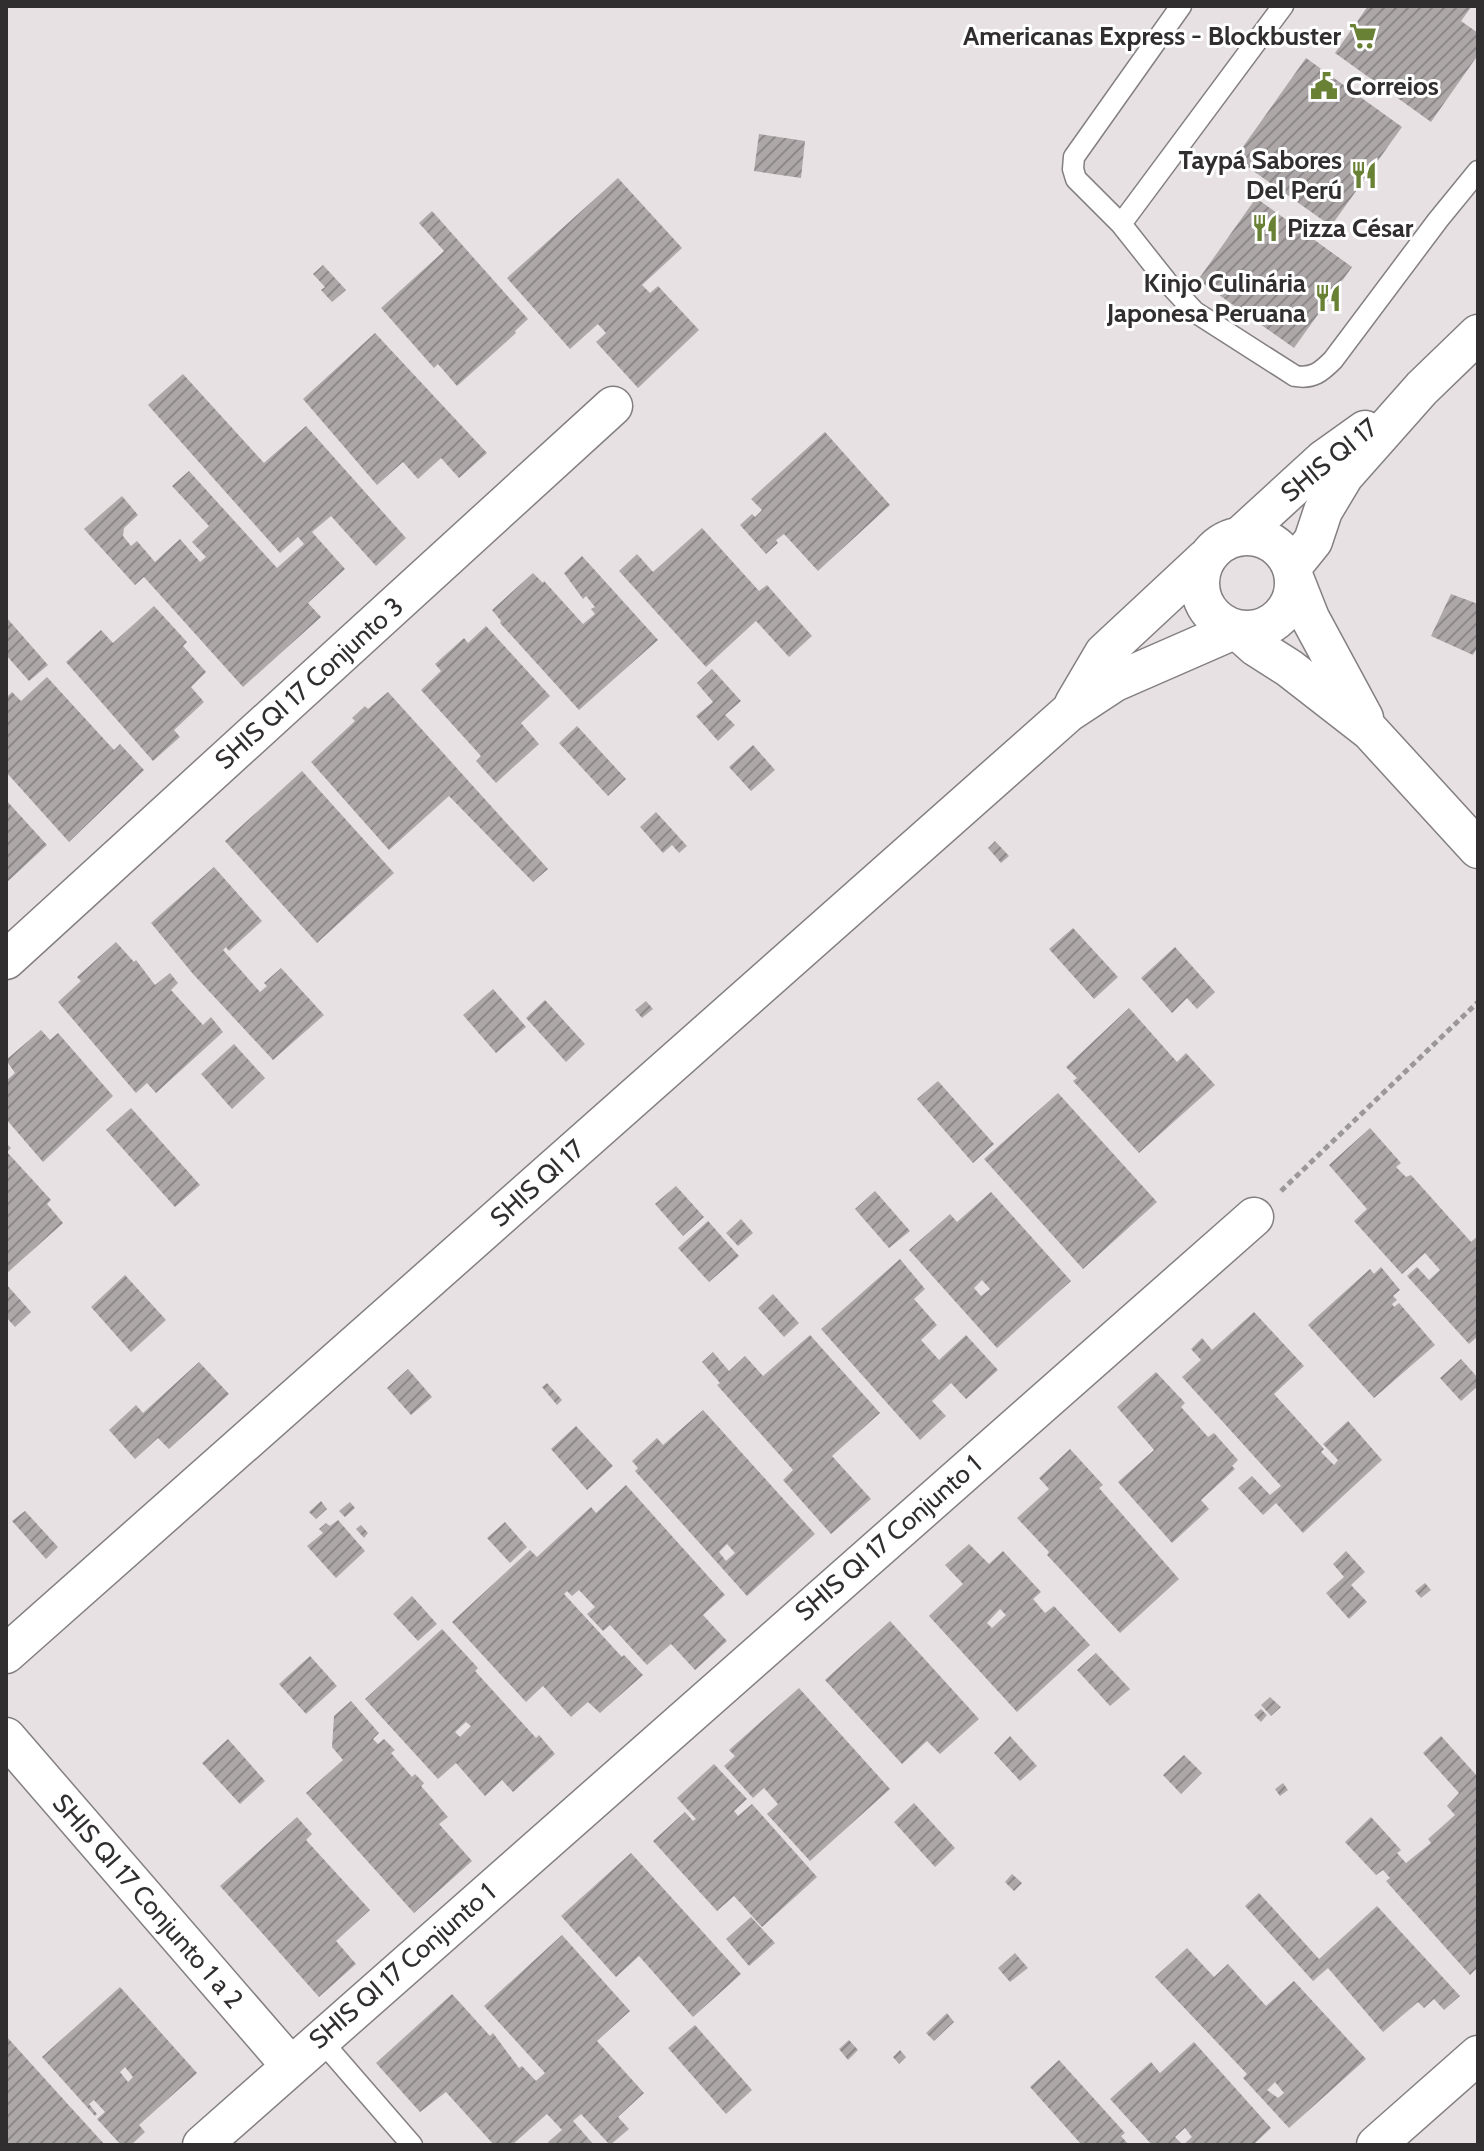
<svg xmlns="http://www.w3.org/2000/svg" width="1484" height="2151" viewBox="0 0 1484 2151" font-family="Cabin,sans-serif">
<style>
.building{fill:url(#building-hatch);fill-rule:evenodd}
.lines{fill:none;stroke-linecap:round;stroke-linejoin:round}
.service-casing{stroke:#847f80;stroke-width:23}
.minor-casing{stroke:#847f80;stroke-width:41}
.path{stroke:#9c9798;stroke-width:5;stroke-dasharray:6 4;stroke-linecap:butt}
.service{stroke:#fff;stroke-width:20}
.minor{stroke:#fff;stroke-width:38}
.labels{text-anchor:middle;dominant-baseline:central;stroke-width:6;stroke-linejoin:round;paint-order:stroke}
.poi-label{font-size:26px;font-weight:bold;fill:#302e2e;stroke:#fff;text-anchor:end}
.street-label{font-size:26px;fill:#302e2e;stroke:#fff}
</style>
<defs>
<pattern id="building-hatch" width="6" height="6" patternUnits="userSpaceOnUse" patternTransform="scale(2)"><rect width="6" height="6" fill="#ada7a8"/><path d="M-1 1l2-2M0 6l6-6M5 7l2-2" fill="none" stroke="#8d8889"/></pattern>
</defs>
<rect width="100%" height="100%" fill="#e7e1e3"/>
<!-- building -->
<path class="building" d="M1368,6H1472L1461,21L1478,33V55L1431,122L1335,53Z
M1306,58L1402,127L1331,226L1235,158Z
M759,134L805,141L801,178L754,171Z
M618,178L682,248L642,285L650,293L658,286L699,330L638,388L596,342L606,333L598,324L570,349L507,278Z
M1256,198L1352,267L1294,348L1198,280Z
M432,211L528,319L515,331L516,333L457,386L438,364L434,368L381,308L444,251L419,223Z
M323,265L346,290L332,302L321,290L325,287L313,274Z
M375,333L487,453L459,478L441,458L418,479L403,462L377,485L303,399Z
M183,374L264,463L306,426L406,538L376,566L331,516L312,532L345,569L308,603L321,617L243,687L144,577L135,585L84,529L122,496L138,515L124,528L123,536L131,546L137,541L155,562L180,539L200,562L206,557L192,542L209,526L172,486L189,471L277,568L304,544L298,537L280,553L148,405Z
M825,432L890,505L818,571L784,534L776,540L778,543L766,554L740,525L752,514L755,517L762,510L751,499Z
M702,528L759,591L767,585L812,636L789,657L756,621L706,667L619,571L637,554L653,572Z
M582,556L658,640L579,710L500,623L501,621L492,610L533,573L543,583L544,581L583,624L595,614L591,609L595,607L586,596L583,599L564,573Z
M1451,594L1478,604V646L1473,655L1431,636Z
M154,606L187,642L183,646L206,672L191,687L204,702L174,730L180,737L153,761L66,662L101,630L113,643Z
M6,617L48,665L29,681L6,655Z
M486,626L550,696L521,723L539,744L496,783L476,761L481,756L421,690L441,671L435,664L464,638L468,643Z
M712,669L741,701L725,715L735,725L718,741L696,716L713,702L697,683Z
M47,677L114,750L120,744L144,770L69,842L6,772V698L12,692L21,701Z
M388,692L548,869L533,882L449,796L389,850L311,762L355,721L352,718L365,706L368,709Z
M577,726L626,779L608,796L559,743Z
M753,745L775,770L751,791L729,767Z
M302,771L394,873L317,943L225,841Z
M6,800L47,845L6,883Z
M656,812L687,846L679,853L672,845L663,853L640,827Z
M995,841L1009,856L1001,863L988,848Z
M214,867L262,921L229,951L226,947L223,950L260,992L267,986L264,983L281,968L324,1015L273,1060L193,974L151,923Z
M1073,928L1118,977L1094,999L1049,949Z
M116,942L134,962L136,960L155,985L170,973L178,983L171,990L203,1025L211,1017L223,1032L156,1093L147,1083L136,1093L58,1002L81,981L77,977Z
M1175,947L1215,992L1197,1009L1187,998L1172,1013L1141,978Z
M493,989L526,1027L496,1053L463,1015Z
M545,1000L585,1044L566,1062L526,1018Z
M646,1001L653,1009L642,1018L635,1010Z
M1129,1008L1177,1062L1186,1053L1215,1085L1139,1153L1073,1081L1077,1078L1066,1067Z
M41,1030L50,1040L58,1033L113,1096L43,1162L6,1119V1081L15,1073L6,1060Z
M234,1044L265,1078L232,1109L201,1074Z
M938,1081L994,1144L973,1163L917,1099Z
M1058,1093L1157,1202L1083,1269L984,1159Z
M131,1108L200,1185L175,1207L106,1130Z
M1370,1128L1401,1163L1396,1167L1406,1177L1411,1175L1471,1242L1478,1236V1336L1469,1344L1407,1276L1417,1267L1429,1280L1440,1270L1425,1253L1402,1274L1354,1221L1367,1209L1329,1165Z
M6,1143L11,1148L7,1152L51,1200L47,1204L63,1223L6,1274Z
M676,1186L704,1217L683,1236L655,1204Z
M875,1191L910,1231L889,1248L855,1209Z
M991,1192L1071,1281L997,1348L909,1250L950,1214L957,1222ZM982,1280L990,1289L981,1296L974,1288Z
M741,1219L753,1233L738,1246L726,1233Z
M708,1221L739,1256L709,1282L678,1248Z
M900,1259L925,1289L914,1299L937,1325L921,1340L939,1360L966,1335L998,1370L966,1399L951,1383L932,1401L946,1416L920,1440L821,1329Z
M1381,1267L1400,1290L1393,1296L1397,1300L1392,1304L1394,1307L1399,1303L1435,1345L1374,1398L1308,1325L1370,1269L1374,1274Z
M125,1275L166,1320L131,1352L91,1307Z
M6,1284L31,1312L15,1327L6,1317Z
M773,1294L799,1323L784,1337L758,1308Z
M1254,1312L1304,1366L1274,1394L1324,1449L1321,1452L1334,1465L1338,1460L1323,1444L1348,1421L1382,1460L1303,1533L1276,1503L1263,1515L1238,1488L1252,1476L1270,1495L1281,1486L1182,1377L1201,1360L1191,1349L1202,1338L1212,1350Z
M810,1335L880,1413L832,1456L871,1499L831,1534L783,1480L793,1470L717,1385L720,1383L702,1362L713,1352L729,1371L745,1356L763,1376Z
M1461,1359L1478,1378V1386L1461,1401L1440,1378Z
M199,1362L229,1394L169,1449L158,1438L135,1459L109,1430L136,1405L143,1413Z
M408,1369L432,1397L411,1415L387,1388Z
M1156,1372L1185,1403L1181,1407L1208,1437L1214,1433L1238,1460L1232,1466L1235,1469L1201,1500L1209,1509L1172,1543L1118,1482L1154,1450L1117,1407Z
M547,1383L562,1400L557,1405L542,1387Z
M703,1410L815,1534L747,1596L635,1471L638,1468L632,1461L657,1438L663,1445ZM727,1544L735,1553L726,1561L719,1552Z
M576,1426L613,1466L587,1490L551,1449Z
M1070,1449L1103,1485L1099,1488L1179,1579L1120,1633L1047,1555L1049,1552L1017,1518L1049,1489L1039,1478Z
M626,1485L725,1595L703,1615L727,1641L695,1670L671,1644L647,1665L610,1625L603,1631L587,1614L595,1607L579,1590L572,1596L567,1591L564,1594L622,1657L624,1655L643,1675L600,1713L588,1702L571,1717L543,1686L526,1702L452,1622L530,1550L537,1557L591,1507L596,1513Z
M321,1501L327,1509L316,1519L309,1512Z
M350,1502L355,1508L345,1517L339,1511Z
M25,1511L58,1547L46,1559L12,1521Z
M338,1520L365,1551L336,1578L307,1546L323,1533L319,1529L326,1523L330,1526Z
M505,1522L527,1547L510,1563L487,1538Z
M361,1525L368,1533L364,1538L356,1529Z
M969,1544L989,1564L1003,1551L1041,1592L1033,1599L1045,1613L1054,1606L1090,1645L1017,1712L929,1616L963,1584L945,1565ZM1000,1609L1006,1615L992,1628L987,1623Z
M1346,1551L1365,1572L1351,1585L1367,1602L1349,1619L1326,1593L1344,1577L1333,1564Z
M1425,1583L1431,1590L1421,1598L1415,1591Z
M412,1596L437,1624L418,1641L393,1614Z
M890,1621L979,1719L940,1754L927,1741L902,1764L825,1680Z
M442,1629L478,1668L475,1671L536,1738L539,1735L555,1754L513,1792L502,1780L485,1796L456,1763L438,1779L365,1699ZM466,1722L471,1726L460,1737L455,1732Z
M1096,1653L1130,1689L1110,1706L1077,1670Z
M310,1656L337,1686L306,1714L279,1684Z
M799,1688L890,1789L810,1861L767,1814L778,1804L764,1788L753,1798L724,1766L735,1756L729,1750Z
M1270,1697L1281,1707L1271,1716L1261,1705Z
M351,1701L379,1733L373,1739L378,1744L384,1739L395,1750L391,1753L412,1777L415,1774L424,1783L421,1786L448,1817L439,1824L472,1861L414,1913L306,1793L343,1760L332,1747L334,1716Z
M1261,1709L1267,1715L1261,1722L1254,1715Z
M1010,1736L1037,1766L1020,1781L994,1753Z
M1441,1736L1478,1777V1967L1470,1975L1386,1881L1390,1878L1383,1870L1376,1875L1345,1842L1371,1817L1401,1850L1397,1853L1406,1863L1431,1843L1428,1839L1455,1815L1447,1806L1459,1793L1423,1753Z
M228,1739L265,1781L240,1804L202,1763Z
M1184,1755L1202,1773L1181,1794L1163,1775Z
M714,1764L747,1799L734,1811L738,1816L752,1804L817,1877L762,1927L734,1896L717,1911L653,1841L685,1812L693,1821L696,1819L677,1798Z
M1283,1783L1288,1790L1280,1796L1275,1789Z
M914,1803L955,1848L935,1867L894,1822Z
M297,1817L312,1834L306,1840L370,1910L336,1941L356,1964L319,1997L220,1886Z
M631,1853L741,1974L693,2017L639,1956L616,1977L561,1916Z
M1012,1874L1022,1883L1014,1891L1005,1882Z
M1259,1893L1319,1959L1377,1906L1460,1996L1444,2010L1434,1999L1424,2008L1418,2002L1383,2032L1328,1968L1313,1981L1245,1906Z
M751,1917L775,1943L749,1966L726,1939Z
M562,1935L630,2011L597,2041L644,2093L618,2117L629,2129L610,2145L581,2114L573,2121L594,2145H550L548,2142L562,2130L547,2114L512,2145H494L446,2092L420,2112L376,2063L452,1994L490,2036L493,2033L519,2068L522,2066L536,2081L545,2073L484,2006Z
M1187,1948L1214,1977L1228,1964L1266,2006L1294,1981L1366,2059L1289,2128L1243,2078L1247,2074L1155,1977ZM1275,2082L1284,2093L1278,2098L1267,2090Z
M1015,1953L1028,1968L1010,1982L998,1968Z
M120,1987L197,2073L139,2125L145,2132L131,2145H121L97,2119L105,2112L94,2100L89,2104L97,2114L95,2116L42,2057ZM125,2067L133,2077L128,2082L120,2072Z
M947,2013L954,2022L934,2041L926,2033Z
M695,2025L752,2090L726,2114L668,2048Z
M6,2036L74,2111L105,2145H6Z
M849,2040L858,2050L848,2060L839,2049Z
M1194,2042L1271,2128L1253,2145H1183L1192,2137L1185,2128L1175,2137L1183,2145H1152L1110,2099L1151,2062L1160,2073Z
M900,2050L906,2057L899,2064L893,2057Z
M1059,2060L1125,2133L1121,2136L1129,2145H1078L1080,2143L1030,2087Z"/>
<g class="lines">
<!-- service casing -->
<g class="service-casing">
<path id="service" d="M1181,6L1074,157L1073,169L1076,179L1121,224L1167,282L1195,312L1295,376C1313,379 1321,372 1333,360L1438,220L1478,171
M1121,224L1283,6
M320,2039L412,2145"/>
</g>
<!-- minor casing -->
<g class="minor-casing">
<path id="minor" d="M1200 583a47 47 0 1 1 94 0a47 47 0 1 1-94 0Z
M1239,537L1323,460L1365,430
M1292,567L1313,541L1323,511L1344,476L1422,388L1478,334
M1295,580L1310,618L1364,718
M1237,630L1256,647L1289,668L1370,731L1478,849
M1074,704L1104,653L1206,558
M6,960L613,406
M6,1654L1068,713L1115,682L1234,630
M6,1737L290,2065
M202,2145L1254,1217
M1376,2145L1478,2055"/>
</g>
<!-- path -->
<path class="path" d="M1281,1191L1478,1002"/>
<!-- service -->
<use href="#service" class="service"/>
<!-- minor -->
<use href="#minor" class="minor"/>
</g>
<!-- icons -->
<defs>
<g id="supermarket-bare" transform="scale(2.16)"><path d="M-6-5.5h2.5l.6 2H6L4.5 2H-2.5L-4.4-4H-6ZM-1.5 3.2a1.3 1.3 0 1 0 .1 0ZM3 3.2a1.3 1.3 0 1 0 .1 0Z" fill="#688134" stroke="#fff" stroke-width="2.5" paint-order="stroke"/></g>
<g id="civic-bare" transform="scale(2.16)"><path d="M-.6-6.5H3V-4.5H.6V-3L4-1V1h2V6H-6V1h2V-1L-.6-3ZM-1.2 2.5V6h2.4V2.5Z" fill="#688134" stroke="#fff" stroke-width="2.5" paint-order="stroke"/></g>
<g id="restaurant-bare" transform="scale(2.16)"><path d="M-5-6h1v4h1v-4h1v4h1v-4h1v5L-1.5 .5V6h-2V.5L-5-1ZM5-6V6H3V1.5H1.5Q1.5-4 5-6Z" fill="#688134" stroke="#fff" stroke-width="2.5" paint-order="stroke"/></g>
</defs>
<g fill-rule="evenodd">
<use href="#supermarket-bare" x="1363" y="36"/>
<use href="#civic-bare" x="1324" y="86"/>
<use href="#restaurant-bare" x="1364" y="175"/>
<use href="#restaurant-bare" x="1265" y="228"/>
<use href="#restaurant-bare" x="1328" y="298"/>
</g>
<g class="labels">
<!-- poi labels -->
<g class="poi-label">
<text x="1341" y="36">Americanas Express - Blockbuster</text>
<text x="1346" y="86" text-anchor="start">Correios</text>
<text x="1342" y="160">Taypá Sabores<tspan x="1342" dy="30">Del Perú</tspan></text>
<text x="1287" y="228" text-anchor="start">Pizza César</text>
<text x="1306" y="283">Kinjo Culinária<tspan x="1306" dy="30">Japonesa Peruana</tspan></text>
</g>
<!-- street labels -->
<g class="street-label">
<text transform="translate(1329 460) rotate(-39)">SHIS QI 17</text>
<text transform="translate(309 683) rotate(-42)">SHIS QI 17 Conjunto 3</text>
<text transform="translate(537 1183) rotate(-42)">SHIS QI 17</text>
<text transform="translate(888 1538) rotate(-41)">SHIS QI 17 Conjunto 1</text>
<text transform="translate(148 1901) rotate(49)">SHIS QI 17 Conjunto 1 a 2</text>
<text transform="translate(402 1966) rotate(-41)">SHIS QI 17 Conjunto 1</text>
</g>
</g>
<!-- border -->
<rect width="1484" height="2151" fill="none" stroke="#302e2e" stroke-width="16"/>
</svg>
